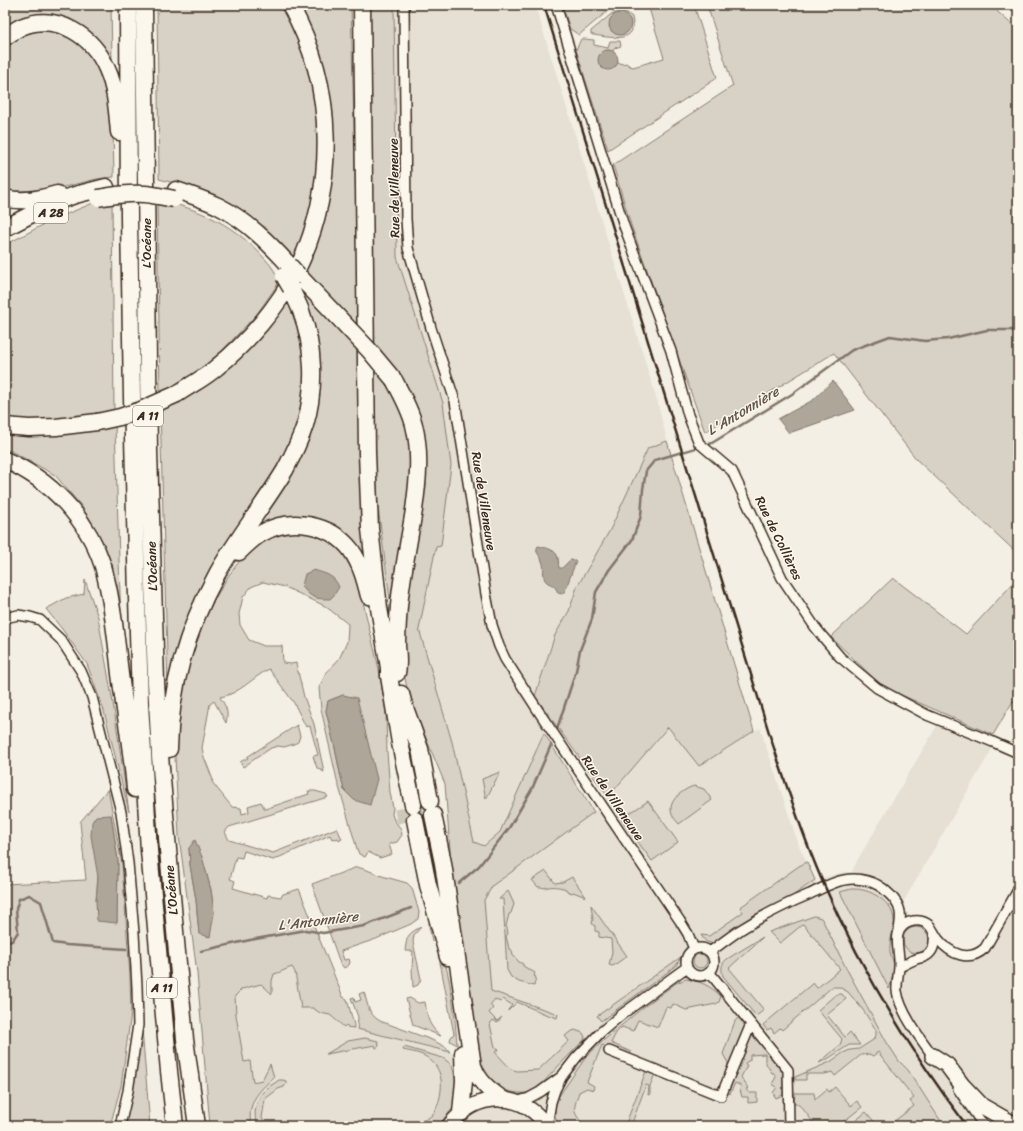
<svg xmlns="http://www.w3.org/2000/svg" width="1023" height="1131" viewBox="0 0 1023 1131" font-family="Sriracha,sans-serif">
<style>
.built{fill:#e5dfd4}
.green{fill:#d8d1c6;stroke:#8a7e72;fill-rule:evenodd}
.water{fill:#afa69a;stroke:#817468}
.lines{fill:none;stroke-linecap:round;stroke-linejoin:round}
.stream{stroke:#817468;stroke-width:2.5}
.motorway-tunnel{stroke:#cec8bc;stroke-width:16;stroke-dasharray:16 8;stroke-linecap:butt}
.minor-casing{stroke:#3b2a1e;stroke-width:12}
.primary-casing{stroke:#3b2a1e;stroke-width:17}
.trunk-casing{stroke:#3b2a1e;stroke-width:18}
.motorway-casing{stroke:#3b2a1e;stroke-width:19}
.minor{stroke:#fbf7ec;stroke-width:9}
.primary{stroke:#fbf7ec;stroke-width:14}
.trunk{stroke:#fbf7ec;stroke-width:15}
.motorway{stroke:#fbf7ec;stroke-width:16}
.rail{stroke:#3b2a1e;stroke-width:2.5}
.motorway-bridge-casing{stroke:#3b2a1e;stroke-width:19;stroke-linecap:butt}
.motorway-bridge{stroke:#fbf7ec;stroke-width:16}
.labels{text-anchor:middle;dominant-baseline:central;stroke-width:3;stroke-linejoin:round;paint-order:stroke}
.shield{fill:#fbf7ec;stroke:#75685c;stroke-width:1}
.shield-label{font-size:12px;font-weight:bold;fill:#3b2a1e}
.street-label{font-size:13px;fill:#3b2a1e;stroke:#fbf7ec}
.water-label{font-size:14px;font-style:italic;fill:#645549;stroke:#fbf7ec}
</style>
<rect width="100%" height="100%" fill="#f3efe4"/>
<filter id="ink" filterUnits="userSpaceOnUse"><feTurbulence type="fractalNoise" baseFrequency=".025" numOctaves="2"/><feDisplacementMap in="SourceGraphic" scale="8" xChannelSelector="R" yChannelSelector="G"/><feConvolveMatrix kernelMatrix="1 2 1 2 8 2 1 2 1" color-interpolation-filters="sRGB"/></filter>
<g filter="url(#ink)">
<!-- built -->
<path class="built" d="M394,5H535L657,400L667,441L648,448L610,530L577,587L569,611L555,635L532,702L548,724L500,832L484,846L474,842L452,742L419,629L436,547L443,403L397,257Z
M944,714L993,735L992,749L902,904L910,918L915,917L948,946L967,953L978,948L984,942L1018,878V1126H210L197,973L295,956V972L301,1008H313L320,1013L330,1015L344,1027L346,1025L354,1028L455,1054L458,1063L461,1112L502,1099L479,1056L458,907L594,812L669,727L699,766L760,728L799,846L817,883L827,877L837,874L844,872H852L857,861Z"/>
<!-- green -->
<path class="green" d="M5,5H111L112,60L101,45L77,24L5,29Z
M157,5H287L318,92L317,204L293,261L178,184L159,179Z
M295,5H351L359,333L301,270L330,152Z
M370,5H394L397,257L443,403L451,465L441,546L436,547L419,629L452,742L474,842L484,846L500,832L544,733L594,812L506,876L493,885L484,900L491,991L558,1014L557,1018L545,1014L517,1002L508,1011V1010L512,1005L503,999L500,1002L495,999L490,1005L493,1008L489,1013L497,1021L502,1017L497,1023L493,1020L490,1024L495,1047L499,1049L495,1052L511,1069L517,1071L538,1070L569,1041L565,1036L570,1032L575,1030L583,1033L585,1037L584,1040C573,1051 562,1062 552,1073C546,1079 540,1087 534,1091C523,1097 495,1090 488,1079C484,1073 481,1063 479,1056L451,863L445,784L409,697L402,665L401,635L422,450L371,346Z
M562,5H615L579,35L570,29Z
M648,5H694L717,78L608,150L576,50L581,39H584L594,40V45L608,48L610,41H620L621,46L615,48L613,51L607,50L599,56V62L616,65L618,62L622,64L626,63L630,66L633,67L664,58Z
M707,5H990L1018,30V554L917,460L834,353L705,432L631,225L613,165L733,86Z
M615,11H625L632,17C639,45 609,37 593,35L591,34V31ZM620,12L623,13L628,16L612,32L609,26L614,14Z
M42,29L60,31L85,46L105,79L113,130L114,177L97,179L43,192L10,193L5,191V46L22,34Z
M112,199L114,413C78,418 41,425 5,417V245L50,221L98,201Z
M157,200C202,209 236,226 266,260C272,266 276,274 280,281L257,314L219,354L177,388L160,396Z
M296,278L359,345V451L365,561L305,520L244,541L314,410Z
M288,294L307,356L302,423L257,509L168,690L160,407L177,399Z
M373,361L392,385L413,437L406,529L390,600L378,507L374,420Z
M115,423L121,628L112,564L83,508L55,475L11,451L5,449V433Z
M667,441L754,731L699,766L668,727L608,797L535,696L555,635L569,611L577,587L610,530L648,448Z
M293,531L323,536L341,551L352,570L361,594L379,669L386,713L387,751L390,792L393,808L392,814L394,820L401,829L402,835L397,842L389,844L392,854L380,858L368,852L365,857L359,854L357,849L337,780L321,709L319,688L326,673L339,659L347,642L348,624L325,606L285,587L263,582L251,587L243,597L239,614L240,625L249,640L264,646H282L283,663L291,664L296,663L304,697L314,724L324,772L317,768L313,756L318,755L310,726L306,727L294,703L269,669C253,677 238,695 220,697C226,707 229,711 226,723L214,701L210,704L202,748L204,757L213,780L212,782L232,807L241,808L242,814L249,812L248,806L261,802L265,809L309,794L308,791H315L326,794L328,797L229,827L225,832L229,840L273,853L337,828L342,839L339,841L338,838L335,839L334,838L332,839L330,835L273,860L244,851L242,858L236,857L230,879L235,881L233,888L267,898L268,895L281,897L283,894L299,889L343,997L347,999L354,1025V1028L347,1027L346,1025L344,1027L330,1015L320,1013L313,1008H301L295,972L292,967C285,969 280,973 274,974L272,981V994L261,984L242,989L235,996L236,1015L244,1062L250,1061L253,1082L262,1080L270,1064L274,1077C258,1092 247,1102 251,1126H210L197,973L179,836L175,757V726L179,695L194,640L210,607L229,575L244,555L262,540ZM343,695L344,790L340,773L335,748L326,711L328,701ZM189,848L202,857L211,890L214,913L199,934L196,900L190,865Z
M893,578L966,634L1018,578V703L1013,701L993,735L883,687L831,637Z
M85,580L98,617L114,709L129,812L104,711L87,664L62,629L46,609L66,598L84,594Z
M297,725L300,736L298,742L294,744L284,747L278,746L271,748L243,767L240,762L248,758L247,757Z
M500,772L486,799L482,779Z
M694,786L704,789L712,800L679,824C676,820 671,816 671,810C670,799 684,789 694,786Z
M108,789L122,864L130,976L131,1013L121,1086L110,1126H5V884L86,880L80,822ZM111,815L118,861L117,923L96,901L98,877Z
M648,801L678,842L652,861L621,819Z
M807,862L815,880L791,897L763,912L714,943C706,943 705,941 701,935L709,936L743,912L740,907L742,906L799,866Z
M357,867L367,870L382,876L407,883L412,888L419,912L418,919L411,924L376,939L341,951L344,960L349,959L350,962L349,965L344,968L340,963L312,884Z
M546,871L555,883L563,882L572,877L586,897L573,892L572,893L567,891L566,889C557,886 552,886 543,888L542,887H538L532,880Z
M851,889C855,889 860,889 863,890C877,893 893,905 894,920C895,929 890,938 890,947C889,954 893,959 894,965C895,973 891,982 889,989L840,892Z
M508,891L514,904L511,913L509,914L506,926L507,928L508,934L506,936L509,948L511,949L513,953L512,954L519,962L523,964V966L535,973L534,976L536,977L534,986L519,982L511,977L507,970L503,899H499Z
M591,905L627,956L613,966L609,965L612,952L611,939L599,937V932L595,931V926L593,925L592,922L593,920Z
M814,916L821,918L823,921L845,966L886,1041L899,1061L908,1070L944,1126H888L914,1106L910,1101L914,1098L878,1052L873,1056L869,1054L861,1055L835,1076L832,1072L825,1074H806V1080H795V1077L830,1062L843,1053L850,1050L859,1049L873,1040L876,1035V1030L863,1010L848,992L839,987H832L782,1030L780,1028L774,1033L771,1028L767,1030L763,1025L813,983L817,988L840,969L803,924L780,943L769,932Z
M430,917C434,927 438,938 441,948C451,980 455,1013 457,1045L450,1041L451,1037L454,1034L436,942L432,941L429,926Z
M903 940a13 13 0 1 1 26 0a13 13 0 1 1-26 0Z
M421,927L414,935L413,942L421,979L418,985L413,987L412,969L413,951H405C407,936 407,934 421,927Z
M763,937L729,968L764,1010L756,1016L723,976C721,968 721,964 727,959Z
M693 961a7 7 0 1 1 14 0a7 7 0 1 1-14 0Z
M681,957L676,966L601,1021L597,1016Z
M686,979C702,982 709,985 721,996L719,1002L716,1004L686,1010L673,1004L671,1008L666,1007L658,1027L638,1020L633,1031L622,1027L616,1033L611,1043L631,1052L630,1055L602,1045L587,1082L594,1086L593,1090L587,1088L579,1092C573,1111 572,1110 584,1126H558L555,1116V1107L559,1096L586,1057L604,1040L641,1009L676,983Z
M364,992C368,1005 368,1014 380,1021L432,1040L446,1047L450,1052L357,1029L358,1017L351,998L354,997L355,1002L361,1000L359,994Z
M839,994H842L846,999L827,1015L845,1037L850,1032L860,1045H849L829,1058L819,1063L840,1045L842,1039L818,1010L835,995Z
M410,998L418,1003L425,1002C428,1018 427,1024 441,1036L413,1025L406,999Z
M738,1018L741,1019L745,1025L727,1069L728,1063L723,1054L735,1021Z
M142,1029L150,1126H124Z
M751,1036H754L783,1073V1095L776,1098L773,1093L777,1087L772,1084L776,1077L774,1073H772L765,1062V1054L750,1055V1060L745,1063L747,1066L741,1077L748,1088L746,1089L749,1093H757V1102L748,1103V1097H742L740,1090L741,1086L735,1083L730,1094L726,1092L749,1037Z
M365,1038L378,1041L379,1046L376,1048L375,1045L326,1054L348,1041Z
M404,1047L443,1058L452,1065L457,1086L455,1106L445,1117L439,1126H400C410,1125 425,1122 432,1115C435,1112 438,1105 439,1101C443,1085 443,1070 429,1059C422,1053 412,1052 403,1050Z
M646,1071L655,1074L650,1086V1095H648L649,1086L646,1085L632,1123L635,1125V1126H625Z
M279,1080H283L286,1081V1084L284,1087L278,1089L265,1099L262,1118L267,1126H258C252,1116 256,1100 263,1092C267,1087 274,1084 279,1080Z
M835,1087L851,1106L857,1101L862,1107L838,1126H816C809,1118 804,1107 794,1102L795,1093H814L815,1099L827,1089L829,1092Z
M866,1112L878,1126H849Z"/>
<!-- water -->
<path class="water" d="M609 24a11 11 0 1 1 22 0a11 11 0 1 1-22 0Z
M598 60a10 10 0 1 1 20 0a10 10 0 1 1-20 0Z
M833,381L855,410L789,433L778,419L813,400Z
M538,546C546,548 556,549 558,558C559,562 558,564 559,568H562L570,560L576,561L565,591L562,594L558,593C554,582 549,586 545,580C542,574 545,567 542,561C540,554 534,553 538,546Z
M314,570C326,574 334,575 339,587L334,595L330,599C316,599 310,598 302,586L305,574Z
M343,695L357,698L377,779L370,805L354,800L344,790L340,773L335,748L326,711L328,701Z
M111,815L118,861L117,923L97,921L96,901L98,877L91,836L92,822L96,816Z
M195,840L202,857L211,890L214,913L210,937L199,934L196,900L190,865L189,848Z"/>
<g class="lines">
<!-- stream -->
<path class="stream" d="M706,445L712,443L792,394L852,350L890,336L925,341L948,339L987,330H1012L1018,336
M557,729L576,671L580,650L592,619L596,592L609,570L632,540L641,516L643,489L646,471L655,460L699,447
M459,883L479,866L509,828L532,789L551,745
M5,942L12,941L18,932L16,909L19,899L29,895L41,902L53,943L67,945L126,949
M201,951L250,940L306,930L323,933L364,926L411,908"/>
<!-- motorway-tunnel -->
<path class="motorway-tunnel" d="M420,804L423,818
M402,808L405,822"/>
<!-- minor casing -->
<g class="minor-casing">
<path id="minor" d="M404,5L406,219L408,248L431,328L455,401L486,594L492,625L499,646L505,659L541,715L680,921L688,934L694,949
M556,5L624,226L671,351L688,415L699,443L732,471L782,578L815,627L823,637L840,657L877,688L927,715L993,742L1018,753
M5,618L18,615L30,617L40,620L61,640L81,671L92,697L121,812L128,863L134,933L137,987L138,1025L128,1091L120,1126
M686 962a14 14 0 1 1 28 0a14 14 0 1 1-28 0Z
M710,952C720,944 730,937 740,930C762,916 786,904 810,894C821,889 832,882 844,880C859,877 876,881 887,892C892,896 899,904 900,912C901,917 900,924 899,930
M900,967C904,965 909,962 914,960C917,958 921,958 924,957C933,953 935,944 934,935
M710,973L788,1070L789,1126
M609,1051L721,1096L751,1024
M936,1060C923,1042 900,1013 897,991C896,981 900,971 899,961C899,952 895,939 899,931C905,920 921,917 930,926C933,930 935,935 938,939C950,954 969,963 985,948L1018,890
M958,1089L984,1126
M515,1102L529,1098L540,1092L561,1077
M547,1126L551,1102L555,1090L562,1076L576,1058L601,1032L621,1015L687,967"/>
</g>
<!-- primary casing -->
<g class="primary-casing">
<path id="primary" d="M449,1126C476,1091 521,1090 547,1126"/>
</g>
<!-- trunk casing -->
<g class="trunk-casing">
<path id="trunk" d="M933,1056L947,1065L962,1085L982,1106L1017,1126"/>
</g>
<!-- motorway casing -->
<g class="motorway-casing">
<path id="motorway" d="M128,5L129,218L132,397L137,596L140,704L149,850L169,1071L175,1126
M144,5L149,451L156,682L160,756L175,931L185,1039L197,1126
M362,5L367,453L370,529L379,608L389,668V676L400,743L413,805
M5,37C10,34 15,30 21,27C57,12 93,36 107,69C116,89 117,111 119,132
M176,190C191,195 206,200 220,207C247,221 269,243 289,265
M5,198C22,203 40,199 57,194
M5,228L55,202L75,195L106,187
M298,275L336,315
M394,380C402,395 410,409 414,425C421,453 418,481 414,510C409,542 402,574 399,606C398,619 397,633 397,646C398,655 399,664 397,673
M177,394C190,385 205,378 217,367C247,343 278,307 296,272C337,189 336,86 290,5
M5,426L29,428L56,427L97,422
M5,460C51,480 87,518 103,566C105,573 106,580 108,587C114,616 117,645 120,674C125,713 132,751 135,789
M239,552C246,545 253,538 262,533C291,516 331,524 351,550C361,564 365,580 369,596
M401,694L404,705L420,749L430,801
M169,749C170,687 187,629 217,574C237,538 264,505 285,470C293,455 300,440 305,425C316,388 314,346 301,311C298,303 294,296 291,288
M433,815L443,863L473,1066C479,1082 489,1090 502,1099
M415,820L428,885L448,957
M461,1113L464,1081L463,1053"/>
</g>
<!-- minor -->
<use href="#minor" class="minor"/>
<!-- primary -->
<use href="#primary" class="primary"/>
<!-- trunk -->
<use href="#trunk" class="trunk"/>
<!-- motorway -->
<use href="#motorway" class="motorway"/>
<!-- rail -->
<path class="rail" d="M544,5L770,736C786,784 801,832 821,878C860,968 908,1048 967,1126"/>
<!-- motorway-bridge casing -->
<g class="motorway-bridge-casing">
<path id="motorway-bridge" d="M98,198C114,195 130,193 145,194C155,195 164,197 174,199
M289,265L298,275
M284,276L291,288
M336,315L369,350L394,380
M97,422L120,417L141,410L177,394"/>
</g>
<!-- motorway-bridge -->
<use href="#motorway-bridge" class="motorway-bridge"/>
</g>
</g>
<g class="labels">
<!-- shield labels -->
<g class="shield">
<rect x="34" y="203" width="34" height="20" rx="3"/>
<rect x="133" y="406" width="30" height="20" rx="3"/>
<rect x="147" y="978" width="30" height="20" rx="3"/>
</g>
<g class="shield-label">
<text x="51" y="213">A 28</text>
<text x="148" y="416">A 11</text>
<text x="162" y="988">A 11</text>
</g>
<!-- street labels -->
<g class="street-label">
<text transform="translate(394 188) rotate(-91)">Rue de Villeneuve</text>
<text transform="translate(146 243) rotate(-90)">L’Océane</text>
<text transform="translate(484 501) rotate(81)">Rue de Villeneuve</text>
<text transform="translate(779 538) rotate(64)">Rue de Collières</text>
<text transform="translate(152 566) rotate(-92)">L’Océane</text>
<text transform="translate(613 798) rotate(56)">Rue de Villeneuve</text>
<text transform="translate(171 890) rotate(-95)">L’Océane</text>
</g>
<!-- water labels -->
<g class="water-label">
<text transform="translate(743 411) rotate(-31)">L'Antonnière</text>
<text transform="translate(318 921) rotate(-7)">L'Antonnière</text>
</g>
</g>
<!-- margin -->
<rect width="1023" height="1131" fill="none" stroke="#fbf7ec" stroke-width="20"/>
<rect x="10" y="10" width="1003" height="1111" fill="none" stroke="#3b2a1e" stroke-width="1.5" filter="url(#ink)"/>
</svg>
